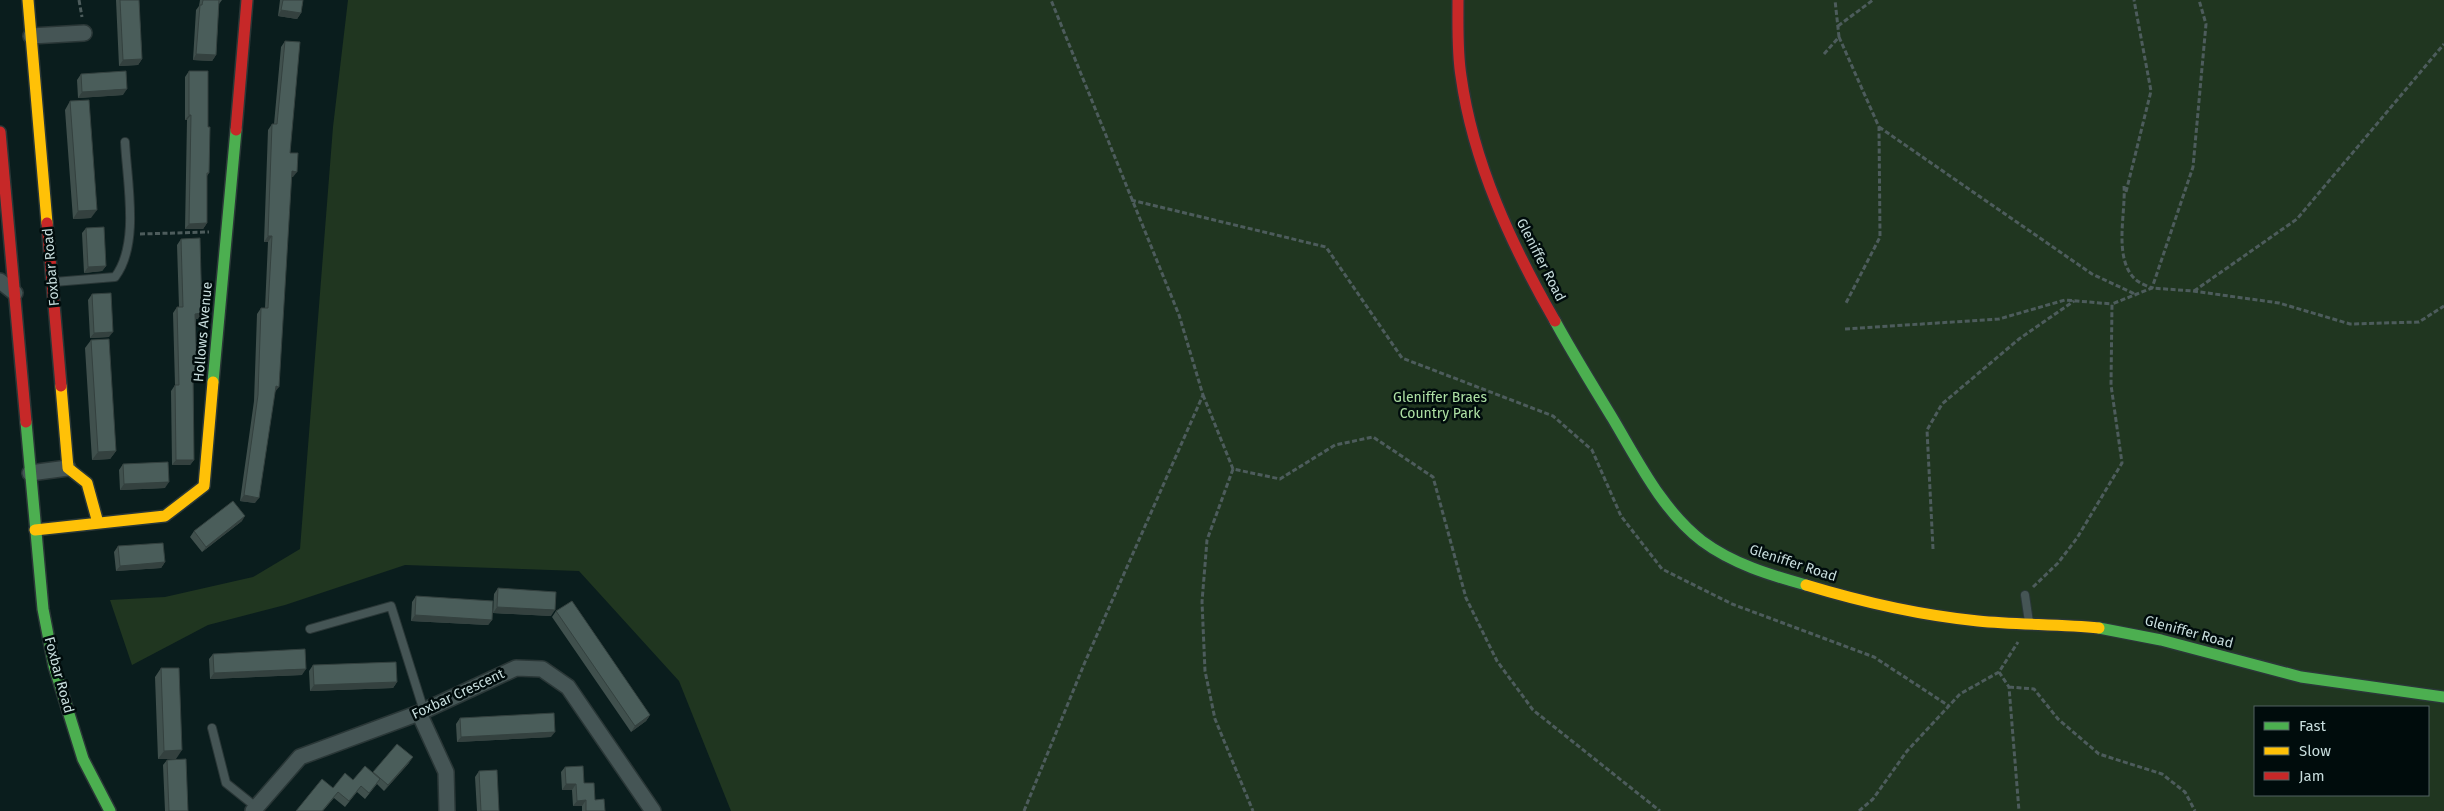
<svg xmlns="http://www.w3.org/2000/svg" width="2444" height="811" viewBox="0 0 2444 811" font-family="'Fira Sans',sans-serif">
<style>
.green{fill:#203620;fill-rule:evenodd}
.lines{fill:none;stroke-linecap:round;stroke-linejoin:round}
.lane-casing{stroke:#2a3737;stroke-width:10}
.street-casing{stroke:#2a3737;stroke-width:18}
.fast-casing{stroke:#2a3737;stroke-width:14}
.slow-casing{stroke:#2a3737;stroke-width:14}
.jam-casing{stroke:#2a3737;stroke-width:14}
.path{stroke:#4d5c5c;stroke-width:3;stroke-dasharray:5 2.5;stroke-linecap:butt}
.lane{stroke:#455555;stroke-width:8}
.street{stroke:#455555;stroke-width:15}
.fast{stroke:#4caf50;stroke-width:11}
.slow{stroke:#ffc107;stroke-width:11}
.jam{stroke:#c62828;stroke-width:11}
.wall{fill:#40504d}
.shaded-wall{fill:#34413f}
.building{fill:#4a5d5a;stroke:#34413f}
.labels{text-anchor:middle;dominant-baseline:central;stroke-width:5;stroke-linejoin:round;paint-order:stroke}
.street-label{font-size:14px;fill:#c7dddd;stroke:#000c0c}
.park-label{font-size:14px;fill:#ade0a4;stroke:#000c0c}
</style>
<rect width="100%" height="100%" fill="#0a1d1d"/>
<!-- green -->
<path class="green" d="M348,0H2444V811H731L679,681L579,571L405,565L285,605L208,625L132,665L110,600L165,597L253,577L300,549L333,127ZM2255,707H2428V795H2255Z"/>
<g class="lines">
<!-- lane casing -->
<g class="lane-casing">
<path id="lane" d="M54,282L115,277C140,244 127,182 125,142
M2025,595L2029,622
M310,629L391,606L424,711
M212,728L226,783L256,807"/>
</g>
<!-- street casing -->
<g class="street-casing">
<path id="street" d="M31,36L84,33
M0,281L15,293
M30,473L68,468
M419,713L446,772L447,811
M253,811L300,757L419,713L516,668L542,669L568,687L653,811"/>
</g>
<!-- fast casing -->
<g class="fast-casing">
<path id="fast" d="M1555,321C1573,354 1593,386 1613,419C1638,461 1662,510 1702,541C1733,564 1770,575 1806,585
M213,382L236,130
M26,422L43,609L54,666L83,759L110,811
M2099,628L2161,640L2301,677L2444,697"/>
</g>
<!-- slow casing -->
<g class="slow-casing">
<path id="slow" d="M28,0L47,223
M61,386L68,468L87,483L98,523
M35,530L165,516L204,486L213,382
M1806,585C1862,602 1919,615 1978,621C2018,625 2059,624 2099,628"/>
</g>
<!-- jam casing -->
<g class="jam-casing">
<path id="jam" d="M1458,0C1458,25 1457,51 1461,76C1473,163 1512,246 1555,321
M236,130L247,0
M0,132L26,422
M47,223L61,386"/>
</g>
<!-- path -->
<path class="path" d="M79,0L82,17
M1838,26L1873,0
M1839,37L1879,127L1880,237L1846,303
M1824,54L1839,37L1835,0
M1879,127L2092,274L2137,295
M2124,186C2126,213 2113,258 2135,279C2139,283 2147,286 2152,288L2193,167L2206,24L2199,0
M2126,192L2151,91L2134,0
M1131,200L1326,247L1402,358L1553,416L1592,450L1621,516L1662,569L1732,604L1874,657L1949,706
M140,234L209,232
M2194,291L2297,219L2444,44
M1845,329L1999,319L2065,300L2112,304
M1203,395L1233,469L1280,479L1335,445L1373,437L1433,477L1466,598L1497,661L1533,710L1660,811
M1233,469L1207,540L1202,602L1205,671L1215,719L1253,811
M1933,549L1927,430L1942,404L2019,339L2074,301
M2033,587L2058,563L2077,538L2122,463L2111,385L2112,304L2152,288L2193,291L2279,303L2350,324L2419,322L2444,306
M1999,672L2009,687L2019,811
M2009,687L2034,689L2058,719L2099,754L2162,774L2185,792L2195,811
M1024,811L1085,662L1203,395L1179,315L1051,0
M1859,811L1873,799L1907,751L1960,694L1999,672L2018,642"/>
<!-- lane -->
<use href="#lane" class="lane"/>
<!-- street -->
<use href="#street" class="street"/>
<!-- fast -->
<use href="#fast" class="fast"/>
<!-- slow -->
<use href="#slow" class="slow"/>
<!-- jam -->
<use href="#jam" class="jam"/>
</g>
<!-- wall -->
<path class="wall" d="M116,0H139L142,59L138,65L119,66Z
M200,0H222L219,4L216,55L212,61L193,60L196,10L199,6Z
M280,0H303L301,13L297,19L278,16Z
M285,41L290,153L293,177H291L275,392L255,503L240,501L254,401L257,314L261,308H265L268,242H264L268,130L272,124H274L281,47Z
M189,71L208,127L209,173L207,176V223L203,229H185L187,120H185V77Z
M81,74L123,95L78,98L77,80Z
M70,101L91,218L73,219L65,110Z
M86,228L106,266L102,271L84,273L82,233Z
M181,239L198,319H196L193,379L194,460L190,465H172L171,391L175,385L173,313L177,307H179L177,245Z
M92,294L109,337L90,338L88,300Z
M91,340L116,451L110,459L92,460L85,348Z
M123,464L165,488L120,490L119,470Z
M242,521L202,552L190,537L194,531Z
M118,546L165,562L161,568L116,571L114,552Z
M498,588L551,616L493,613L494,594Z
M416,596L492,620L488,625L411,621L412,602Z
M556,611L650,715L646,721L631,732L552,617Z
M213,654L302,675L210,679L209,659Z
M313,665L397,682L393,688L310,691L309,671Z
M161,668L176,759H158L155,677Z
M460,718L551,737L457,742L456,724Z
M167,760L188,811H165L163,765Z
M409,763L384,791L377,784L365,799L357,792L345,807L334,798L323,811H296L333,788L373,772Z
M565,767L584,783L595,800L605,811H582V806H573L572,790H562L561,772Z
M479,771L499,811H477L475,777Z"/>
<!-- shaded-wall -->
<path class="shaded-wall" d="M281,10L301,13L297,19L278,16Z
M196,54L216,55L212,61L193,60Z
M142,59L138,65L119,66L123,60Z
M127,89L123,95L78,98L82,92Z
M189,115H191L187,120H185Z
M292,171L297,172L293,177H288Z
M97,210L91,218L73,219L78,211Z
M207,223L203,229H185L189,224Z
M268,236H272L268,242H264Z
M106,266L102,271L84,273L88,267Z
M202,313L198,319H191L195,314Z
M113,332L109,337L90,338L94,333Z
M276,386L279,387L275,392H272Z
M116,451L110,459L92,460L98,452Z
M176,460H194L190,465H172Z
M169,482L165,488L120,490L124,484Z
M244,495L259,498L255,503L240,501Z
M245,516L242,521L202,552L206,547Z
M165,562L161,568L116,571L120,566Z
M497,607L555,610L551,616L493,613Z
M415,615L492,620L488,625L411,621Z
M306,669L302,675L210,679L214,673Z
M397,682L393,688L310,691L314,685Z
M650,715L646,721L631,732L635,726Z
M555,732L551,737L457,742L461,737Z
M182,750L176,759H158L164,751Z
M413,757L409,763L384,791L388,785Z
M566,784H576L572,790H562Z
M586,800L582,806H573L577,801Z"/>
<!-- building -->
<path class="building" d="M120,0H139L142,59L123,60Z
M203,0H219L216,55L196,54L200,5H202Z
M283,0H303L301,13L281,10Z
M285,41L300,42L290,153H298L297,172L292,171L279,387L276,386L259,498L244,495L258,395L261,308H268L272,236H268L272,124H277Z
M126,71L127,89L82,92L81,74Z
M189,71H208V127H210L209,173H207V223L189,224L191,115H189Z
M89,100L97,210L78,211L70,101Z
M104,227L106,266L88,267L86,228Z
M200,238L202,313L195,314L197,374H193L194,460H176L175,385H179L177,307H183L181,239Z
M111,293L113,332L94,333L92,294Z
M109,339L116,451L98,452L91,340Z
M168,462L169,482L124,484L123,464Z
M233,501L245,516L206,547L194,531Z
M163,543L165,562L120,566L118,546Z
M498,588L556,592L555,610L497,607Z
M416,596L493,601L492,620L415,615Z
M572,601L650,715L635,726L556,611Z
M305,649L306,669L214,673L213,654Z
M396,662L397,682L314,685L313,665Z
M161,668H179L182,750L164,751Z
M554,713L555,732L461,737L460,718Z
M397,744L413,757L388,785L373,772Z
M186,759L188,811H169L167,760Z
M365,766L380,779L369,793L361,786L349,801L338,792L322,811H296L322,779L333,788L345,773L353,780Z
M583,766L584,783H594L595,800L604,799L605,811H586V800L577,801L576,784H566L565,767Z
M497,770L499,811H481L479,771Z"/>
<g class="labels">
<!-- street labels -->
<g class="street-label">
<text transform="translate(1541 260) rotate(63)">Gleniffer Road</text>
<text transform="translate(51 267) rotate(-95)">Foxbar Road</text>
<text transform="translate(203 332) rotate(-85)">Hollows Avenue</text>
<text transform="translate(1793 563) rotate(18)">Gleniffer Road</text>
<text transform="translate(2189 632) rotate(15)">Gleniffer Road</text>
<text transform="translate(59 675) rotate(75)">Foxbar Road</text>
<text transform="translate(458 694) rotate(-25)">Foxbar Crescent</text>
</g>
<!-- park labels -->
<g class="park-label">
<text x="1440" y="397">Gleniffer Braes<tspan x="1440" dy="16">Country Park</tspan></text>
</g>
</g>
<!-- legend -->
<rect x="2254" y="706" width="175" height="90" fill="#000c0c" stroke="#506060"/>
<rect x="2264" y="722" width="25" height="8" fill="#4caf50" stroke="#506060"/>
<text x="2299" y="731" font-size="15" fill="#c7dddd">Fast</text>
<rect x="2264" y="747" width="25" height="8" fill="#ffc107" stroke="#506060"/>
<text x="2299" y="756" font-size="15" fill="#c7dddd">Slow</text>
<rect x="2264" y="772" width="25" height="8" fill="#c62828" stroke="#506060"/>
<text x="2299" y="781" font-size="15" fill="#c7dddd">Jam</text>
</svg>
